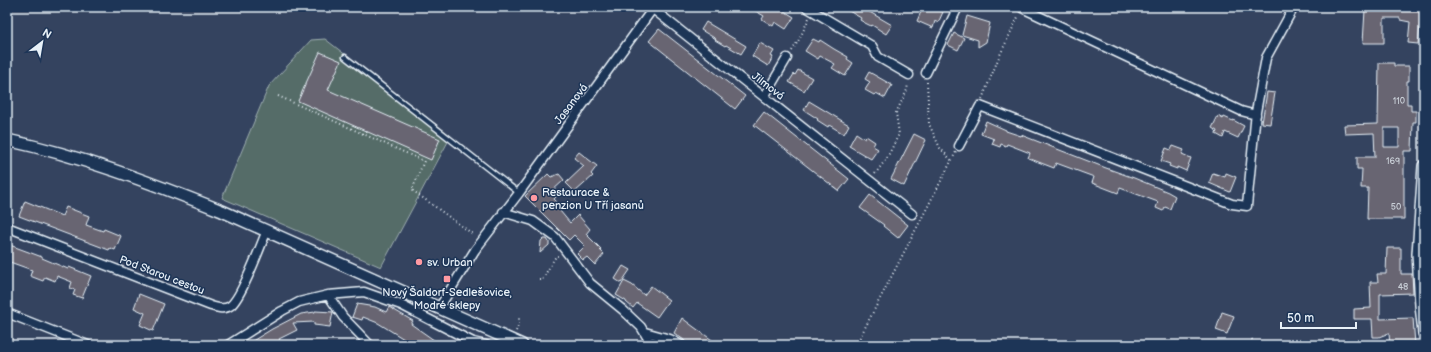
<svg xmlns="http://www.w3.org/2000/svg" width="1431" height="352" viewBox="0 0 1431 352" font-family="'Balsamiq Sans',sans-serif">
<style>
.green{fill:#556c68;stroke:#9eaeb0}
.building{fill:#686572;stroke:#e8f1f8;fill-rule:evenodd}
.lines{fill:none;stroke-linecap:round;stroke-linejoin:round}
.lane-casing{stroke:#e8f1f8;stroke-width:7}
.street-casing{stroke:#e8f1f8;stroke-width:11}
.secondary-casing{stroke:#e8f1f8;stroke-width:14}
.path{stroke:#e8f1f8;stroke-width:2;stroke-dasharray:1 3;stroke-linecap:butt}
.lane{stroke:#1d3557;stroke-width:4}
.street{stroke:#1d3557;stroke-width:8}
.secondary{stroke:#1d3557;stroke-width:11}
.poi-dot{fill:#ff9aa2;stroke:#1d3557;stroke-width:1.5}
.labels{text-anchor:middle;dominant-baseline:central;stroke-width:3;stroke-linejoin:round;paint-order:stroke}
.number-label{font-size:9px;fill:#c8ced6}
.street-label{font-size:11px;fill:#e8f1f8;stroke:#1d3557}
.poi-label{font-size:11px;fill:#e8f1f8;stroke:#1d3557;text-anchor:start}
</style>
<rect width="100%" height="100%" fill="#34435f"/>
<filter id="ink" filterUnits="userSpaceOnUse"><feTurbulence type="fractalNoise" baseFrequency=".025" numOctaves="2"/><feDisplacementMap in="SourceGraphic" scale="8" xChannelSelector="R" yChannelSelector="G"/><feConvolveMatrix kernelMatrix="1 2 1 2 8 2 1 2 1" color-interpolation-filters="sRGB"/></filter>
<g filter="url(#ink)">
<!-- green -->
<path class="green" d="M325,39L451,136L381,267L222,198L269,86L311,40Z"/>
<!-- building -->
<path class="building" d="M749,7H773L780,11L781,9L794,17L786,29L775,22L773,26L762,19L764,16Z
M842,7H861L892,25L886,34L872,25L871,26L865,23L860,20L861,18Z
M923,7H931L943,12L938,23L935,21L933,28L917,21Z
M1398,7H1422L1418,44L1408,43L1410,22L1400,20V18H1384V43H1363L1365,10H1398Z
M967,16L990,23L986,42L978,47V40L962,35Z
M706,22L746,46L741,54L726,45L725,46L715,40L716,39L701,30Z
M659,29L745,96L735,109L649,41Z
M954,33L964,38L958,50L948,45Z
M813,39L819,42L820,40L834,49L848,57L847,59L853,63L845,76L832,68L835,64L820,56L818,59L805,51Z
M760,43L774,51L771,56L773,57L768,66L752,56Z
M320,52L341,61L328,90L440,139L431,160L298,101Z
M1379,63H1394V66H1409V81H1407V104H1411V111H1416V122H1413L1412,151H1404V219H1367L1368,188H1361L1362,169H1357V157H1375L1374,133L1345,134L1344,125L1378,124ZM1384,128H1399V147H1384Z
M798,70L812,78L804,91L789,82L794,74L795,75Z
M869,72L892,85L885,98L876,93L874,95L865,90L870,82L865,79Z
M1267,92L1275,93L1270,124L1262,123Z
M809,101L849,125L844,134L829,125L828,127L817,120L818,119L804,110Z
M764,112L849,179L839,191L754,125Z
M1218,116L1223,119L1224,117L1233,121V120L1244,126L1238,138L1225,132L1223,138L1216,134L1217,131L1212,128Z
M986,121L1006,130V131L1021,136V135L1106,168L1134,178L1168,192L1175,196L1170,209L1165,207L1163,211L1156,208L1158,202L1120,188L1118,193L1092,183L1094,177L1056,163L1054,168L1028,158L1030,153L1007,144L1006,146L1001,144L1000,147L992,144L994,139L981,134Z
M856,133L865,139L866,136L875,142L873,146L878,149L871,159L849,146Z
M914,134L926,140L904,186L891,179Z
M1173,146L1184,150L1182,154L1191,158L1186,171L1177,167V169L1169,166L1170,164L1161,161L1166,148L1171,150Z
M579,152L597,166L591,174L593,176L575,192L566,183L584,166L574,158Z
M1213,173L1225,177L1226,173L1236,177L1230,192L1209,183Z
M548,174L551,177L559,174L564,180L551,192L556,197L554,199L563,208L560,211L570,223L578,215L590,229L586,234L601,249L600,250L604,254L595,265L587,257L583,260L577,254L585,246L574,235L569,240L525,196Z
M870,195L908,225L898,238L883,226L884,225L860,208Z
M25,201L62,216L66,207L89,216L86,225L103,231L104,229L121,236L115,250L110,248L109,250L19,216Z
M543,239H547L549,242V245L540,253L541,241Z
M7,244L42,257V258L68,269L69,267L91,276L82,298L73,295L75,290L70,288L72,282L57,276L55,281L45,277L43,281L30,276L32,270L7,261Z
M1387,248H1401V274H1412L1413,293L1380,294V319L1413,318L1415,345H1390L1389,333L1379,337H1373L1372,319H1354V309L1371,308L1370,282H1378L1377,274H1386Z
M623,266L630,270L621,283L615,279Z
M624,281L632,285L644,295L651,286L669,300L657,317L637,303L633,308L626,302V301L616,295Z
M139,294L164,304L153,331L140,325L145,313L134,308Z
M357,304L375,307L386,312L389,307L413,321L411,324L441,345H408L403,341L404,339L378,323L363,317L362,320L352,317Z
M315,311L333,312L330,327L314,325V322L293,323L297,330L279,339L281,342L274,345H246L272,329L301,314L315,312Z
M1222,312L1234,316L1227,334L1216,330Z
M682,318L694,327L719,345H688L684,340L674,333Z"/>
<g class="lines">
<!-- lane casing -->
<g class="lane-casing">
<path id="lane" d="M345,57L519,193"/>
</g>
<!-- street casing -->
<g class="street-casing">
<path id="street" d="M806,7L872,46L878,57L909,75
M1022,8L1241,111L1256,115
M653,9L912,214
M926,73L958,7
M764,97L787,58
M959,146L980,106L1232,204L1247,206L1256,112L1266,58L1294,7
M503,212L533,221L555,237L590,283L623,310L641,327L647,337L649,345
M7,227L211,306C218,308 224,310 230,306C241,299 261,245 267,230
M328,295L343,317L370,345
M439,308L475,250L519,193L654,7
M7,313L88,345
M645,332L670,339L681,345
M228,345L282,311L299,302L328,295L364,292L401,305L473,342L486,345"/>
</g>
<!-- secondary casing -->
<g class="secondary-casing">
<path id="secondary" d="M7,140C81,156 152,183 222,211L522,345
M1424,166L1418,254L1421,305L1424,333"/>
</g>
<!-- path -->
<path class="path" d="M792,51L800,38L809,18
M927,82L929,124L940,148L952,161
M278,96L424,161L412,190L474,235
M982,99L999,57L1019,15
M875,174L887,158L899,134L896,113L907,90L908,84
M539,280H542L556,256H558
M516,331L519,324V317
M1252,339L1253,345
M856,345L956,152"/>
<!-- lane -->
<use href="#lane" class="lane"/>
<!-- street -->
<use href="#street" class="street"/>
<!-- secondary -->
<use href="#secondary" class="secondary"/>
</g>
</g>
<!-- markers -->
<g class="poi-dot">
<circle cx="534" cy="198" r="4"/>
<circle cx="419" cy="262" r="4"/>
<rect x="443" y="275" width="8" height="8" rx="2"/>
</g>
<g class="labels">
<!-- number labels -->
<g class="number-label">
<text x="1399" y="101">110</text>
<text x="1393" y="161">169</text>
<text x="1396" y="207">50</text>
<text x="1403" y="287">48</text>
</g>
<!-- street labels -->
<g class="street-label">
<text transform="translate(768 86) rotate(38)">Jilmová</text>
<text transform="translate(571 104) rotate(-53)">Jasanová</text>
<text transform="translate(162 275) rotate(21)">Pod Starou cestou</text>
</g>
<!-- poi labels -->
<g class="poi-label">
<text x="542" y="192">Restaurace &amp;<tspan x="542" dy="13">penzion U Tří jasanů</tspan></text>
<text x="427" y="262">sv. Urban</text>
<text x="447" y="292" text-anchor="middle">Nový Šaldorf-Sedlešovice,<tspan x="447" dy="13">Modré sklepy</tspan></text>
</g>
</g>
<!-- margin -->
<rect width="1431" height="352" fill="none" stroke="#1d3557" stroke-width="24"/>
<rect x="12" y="12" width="1407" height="328" fill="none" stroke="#e8f1f8" stroke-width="1.5" filter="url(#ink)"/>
<!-- north arrow -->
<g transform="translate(42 42) rotate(31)" stroke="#1d3557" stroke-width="3" paint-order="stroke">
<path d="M0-3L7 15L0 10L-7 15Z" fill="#e8f1f8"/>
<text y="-6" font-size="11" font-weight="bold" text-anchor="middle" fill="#e8f1f8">N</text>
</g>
<!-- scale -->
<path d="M1281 322v6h75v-6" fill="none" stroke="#e8f1f8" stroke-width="2"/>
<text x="1287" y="322" font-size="12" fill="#e8f1f8" stroke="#1d3557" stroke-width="3" paint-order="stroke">50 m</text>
</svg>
